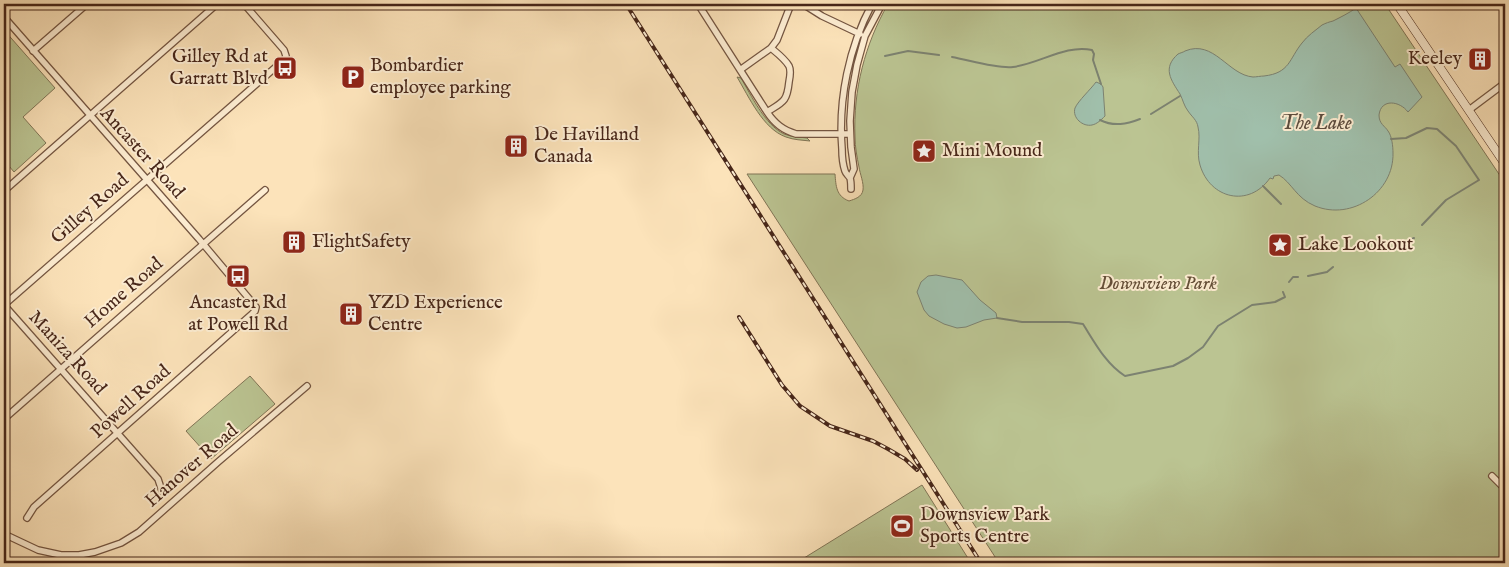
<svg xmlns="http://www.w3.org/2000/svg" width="1509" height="567" viewBox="0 0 1509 567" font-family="'IM FELL English',serif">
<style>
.green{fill:#bbc492;stroke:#817556}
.water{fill:#a0bfab;stroke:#7c8271}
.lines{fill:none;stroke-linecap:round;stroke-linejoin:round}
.stream{stroke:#7c8271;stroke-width:2}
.street-casing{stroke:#745541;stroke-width:8}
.secondary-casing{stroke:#472619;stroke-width:9}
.street{stroke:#fdedd2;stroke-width:5.5}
.secondary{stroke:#fdedd2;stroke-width:8}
.rail-casing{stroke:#472619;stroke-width:4}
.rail{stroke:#fdedd2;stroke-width:2;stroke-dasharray:5.5;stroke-linecap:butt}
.labels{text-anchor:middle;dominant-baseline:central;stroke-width:4;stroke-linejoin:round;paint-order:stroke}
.poi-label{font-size:19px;fill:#472619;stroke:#fdedd2;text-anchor:start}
.street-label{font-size:19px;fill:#472619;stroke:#fdedd2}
.park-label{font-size:19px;font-style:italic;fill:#644e37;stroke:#fdedd2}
.water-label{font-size:20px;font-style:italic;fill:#5d4c3e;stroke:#fdedd2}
</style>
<rect width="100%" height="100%" fill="#fce3ba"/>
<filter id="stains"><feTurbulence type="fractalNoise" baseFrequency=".004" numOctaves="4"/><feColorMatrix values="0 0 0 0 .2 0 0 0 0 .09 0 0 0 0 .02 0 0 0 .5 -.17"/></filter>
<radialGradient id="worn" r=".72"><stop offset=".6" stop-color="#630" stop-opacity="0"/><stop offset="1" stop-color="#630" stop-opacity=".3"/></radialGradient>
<!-- green -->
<path class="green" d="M888,4H1385L1505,183V563H999L747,174H835C836,186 836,196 849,201C855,199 862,197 863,190C864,183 860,174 859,167C857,157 855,147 855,137C853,90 865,44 888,4Z
M4,30L55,88L23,117L46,143L14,172L4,160Z
M737,77L741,78C751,95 765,125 784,134C792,137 800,137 807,138L810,141C802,140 794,140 786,137C763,129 749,97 737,77Z
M250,376L275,404L211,459L186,431Z
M922,485L971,563H796L914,490Z"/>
<!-- water -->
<path class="water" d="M1356,8L1395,67L1400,64L1422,97L1408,112C1400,101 1381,98 1379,115C1379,124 1385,126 1388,131C1392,136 1393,147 1393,153C1394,192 1352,221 1315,206C1296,198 1292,183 1279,175L1274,176L1273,179L1270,178C1249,208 1210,199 1200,165C1196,152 1201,139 1198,127C1197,120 1192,117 1188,111C1184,106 1183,100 1180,94C1171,80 1162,68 1178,54C1180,53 1184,52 1185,51C1214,39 1228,75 1253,77C1256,77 1261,76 1264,76C1290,73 1289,59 1302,43C1307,36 1316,30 1322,25C1326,23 1329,22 1333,21C1341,17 1349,13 1356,8Z
M1096,82L1101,84L1103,87L1105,116C1101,120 1097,124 1092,125C1083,127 1072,118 1075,108C1078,101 1091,89 1096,82Z
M936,275L962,280L980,300L996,313L997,318L984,320L966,327L957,328L944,324L929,316L924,310L917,292L921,282L928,276Z"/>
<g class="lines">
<!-- stream -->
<path class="stream" d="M885,56L908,51L939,55
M952,57C969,60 997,69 1013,67C1039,64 1066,44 1092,50L1094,54L1093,60L1101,84
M1151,114L1180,96
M1100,120C1114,127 1127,124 1140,119
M1391,139L1406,138L1427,128L1437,129L1456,146L1479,180L1446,200L1422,225
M1263,186L1281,204
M1406,242L1414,238
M1308,276L1327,272L1333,267
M1289,282L1293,277H1298
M997,318L1022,322H1069L1083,324C1095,343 1106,364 1125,376L1173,366L1188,358L1203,347L1218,326L1252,305L1275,302L1285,297L1283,292"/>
<!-- street casing -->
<g class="street-casing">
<path id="street" d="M698,4L767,112C775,124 783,130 796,134H850
M803,4L822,16L860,34
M4,17L199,239L256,307L255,311L252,314L34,507L27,518
M33,51L87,4
M740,70L771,48L777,40L791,4
M1469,110L1505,83
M767,112C783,102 787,102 789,82C790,77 791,70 789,66C785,59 777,53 771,48
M850,178L854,169L851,147L850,121L852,92L857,65L865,36L882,4
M851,189C851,185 851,181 850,178C848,175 846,174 845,171C843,165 842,155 842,149C838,99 849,47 872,4
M4,191L217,4
M4,419L265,190
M1492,476L1505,489
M162,491L158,479L4,305L285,59L286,56L284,50L244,4
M4,534L38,550L61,555H79L95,552L121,543L139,532L218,462L307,386"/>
</g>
<!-- secondary casing -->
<g class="secondary-casing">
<path id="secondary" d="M1397,4L1505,164"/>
</g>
<!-- street -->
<use href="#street" class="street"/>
<!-- secondary -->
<use href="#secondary" class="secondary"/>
<!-- rail casing -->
<g class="rail-casing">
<path id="rail" d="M626,4L981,563
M739,317L782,385L800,406L830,426L873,441L888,449L905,459L917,470"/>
</g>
<!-- rail -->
<use href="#rail" class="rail"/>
</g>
<!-- icons -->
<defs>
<g id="building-square" transform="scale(1.25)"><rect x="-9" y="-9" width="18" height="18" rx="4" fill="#8f2418" stroke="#fdedd2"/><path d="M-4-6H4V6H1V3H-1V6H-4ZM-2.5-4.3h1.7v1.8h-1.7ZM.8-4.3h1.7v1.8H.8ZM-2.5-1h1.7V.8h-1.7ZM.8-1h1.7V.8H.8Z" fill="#fff"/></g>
<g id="bus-square" transform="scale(1.25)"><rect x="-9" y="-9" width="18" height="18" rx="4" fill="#8f2418" stroke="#fdedd2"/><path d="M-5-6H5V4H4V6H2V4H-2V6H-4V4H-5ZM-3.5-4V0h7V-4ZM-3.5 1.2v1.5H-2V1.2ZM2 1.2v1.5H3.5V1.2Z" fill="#fff"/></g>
<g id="parking-square" transform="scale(1.25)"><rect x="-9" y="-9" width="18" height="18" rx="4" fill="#8f2418" stroke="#fdedd2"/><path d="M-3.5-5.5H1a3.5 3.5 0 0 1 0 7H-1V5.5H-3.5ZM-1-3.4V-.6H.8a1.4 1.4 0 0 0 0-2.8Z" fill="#fff"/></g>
<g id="sight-square" transform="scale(1.25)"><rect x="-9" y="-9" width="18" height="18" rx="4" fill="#8f2418" stroke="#fdedd2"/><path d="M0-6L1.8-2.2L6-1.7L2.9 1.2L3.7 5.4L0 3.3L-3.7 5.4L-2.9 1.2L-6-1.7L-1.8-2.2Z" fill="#fff"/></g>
<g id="stadium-square" transform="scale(1.25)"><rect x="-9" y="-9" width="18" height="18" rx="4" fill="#8f2418" stroke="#fdedd2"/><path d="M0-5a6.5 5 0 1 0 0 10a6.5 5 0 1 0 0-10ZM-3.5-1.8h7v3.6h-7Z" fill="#fff"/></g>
</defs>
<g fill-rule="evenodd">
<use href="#building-square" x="1480" y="59"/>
<use href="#bus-square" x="285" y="68"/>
<use href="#parking-square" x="353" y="77"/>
<use href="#building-square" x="516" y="146"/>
<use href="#sight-square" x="924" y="151"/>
<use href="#building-square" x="294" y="242"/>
<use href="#sight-square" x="1280" y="245"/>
<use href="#bus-square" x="238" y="276"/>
<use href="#building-square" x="351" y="314"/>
<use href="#stadium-square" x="902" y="526"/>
</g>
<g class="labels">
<!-- poi labels -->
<g class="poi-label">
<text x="268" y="57" text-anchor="end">Gilley Rd at<tspan x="268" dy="22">Garratt Blvd</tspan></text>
<text x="1462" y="59" text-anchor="end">Keeley</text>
<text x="370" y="66">Bombardier<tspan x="370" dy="22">employee parking</tspan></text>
<text x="534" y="135">De Havilland<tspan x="534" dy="22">Canada</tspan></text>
<text x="942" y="151">Mini Mound</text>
<text x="312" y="242">FlightSafety</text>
<text x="1298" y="245">Lake Lookout</text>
<text x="238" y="303" text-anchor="middle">Ancaster Rd<tspan x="238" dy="22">at Powell Rd</tspan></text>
<text x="368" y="303">YZD Experience<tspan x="368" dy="22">Centre</tspan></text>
<text x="920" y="515">Downsview Park<tspan x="920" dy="22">Sports Centre</tspan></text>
</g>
<!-- street labels -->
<g class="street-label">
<text transform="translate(142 153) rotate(48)">Ancaster Road</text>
<text transform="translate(90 209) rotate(-41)">Gilley Road</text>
<text transform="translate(124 293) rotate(-41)">Home Road</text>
<text transform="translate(67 353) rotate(48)">Maniza Road</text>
<text transform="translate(131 402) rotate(-42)">Powell Road</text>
<text transform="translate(192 466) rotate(-41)">Hanover Road</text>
</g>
<!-- park labels -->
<g class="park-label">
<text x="1158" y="284">Downsview Park</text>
</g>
<!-- water labels -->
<g class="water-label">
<text x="1316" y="123">The Lake</text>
</g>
</g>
<!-- margin -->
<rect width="1509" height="567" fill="none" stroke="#fce3ba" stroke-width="20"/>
<rect x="5" y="5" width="1499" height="557" fill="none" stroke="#472619" stroke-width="2.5"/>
<rect x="10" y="10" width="1489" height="547" fill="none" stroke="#472619"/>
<rect width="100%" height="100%" filter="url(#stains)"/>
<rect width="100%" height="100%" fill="url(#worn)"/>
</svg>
